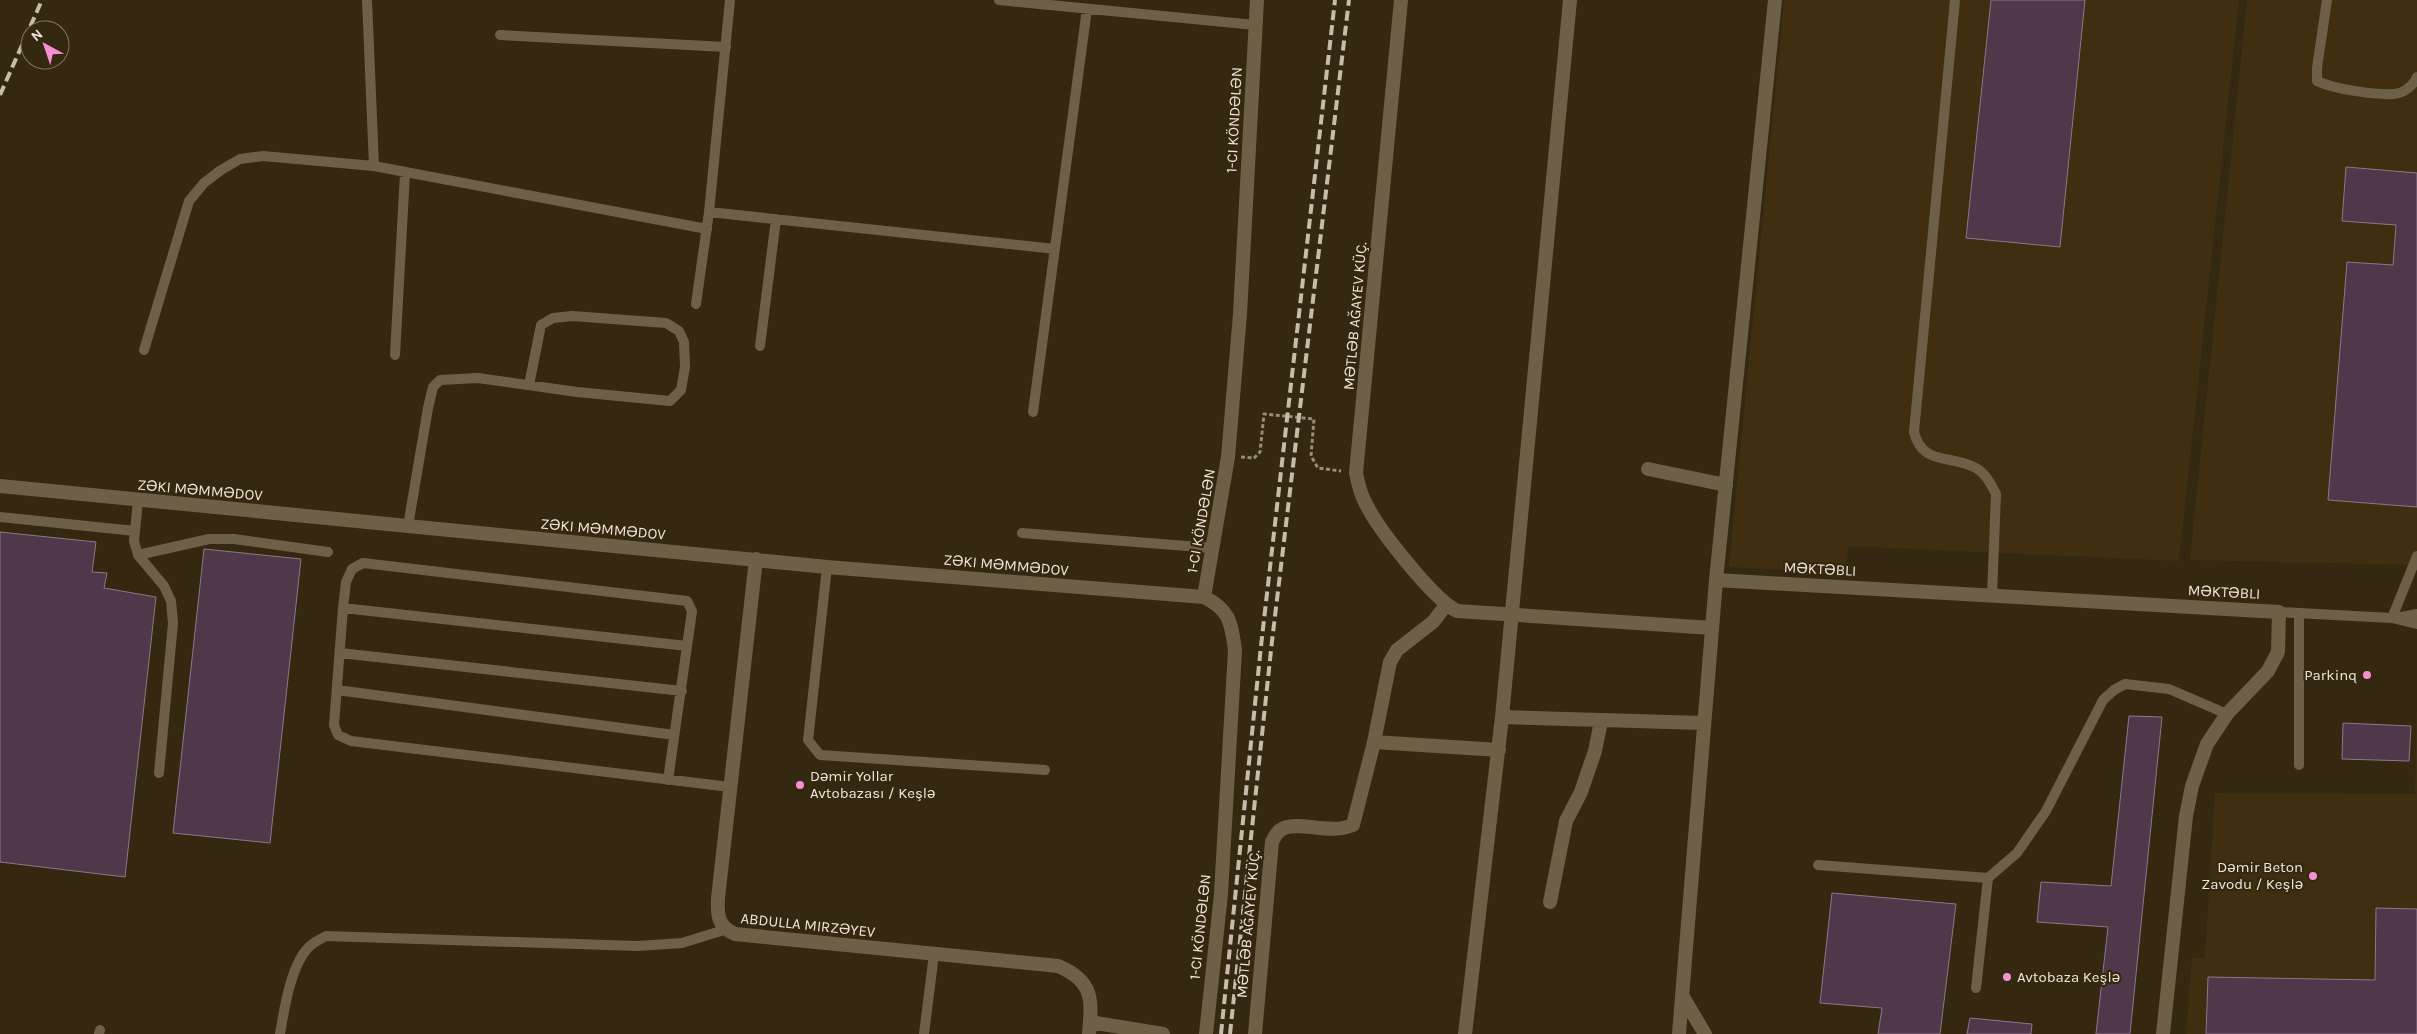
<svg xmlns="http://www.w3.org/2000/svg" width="2417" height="1034" viewBox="0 0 2417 1034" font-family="Karla,sans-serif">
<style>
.built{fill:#3f2f10}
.building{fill:#4e384a;stroke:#8f768a}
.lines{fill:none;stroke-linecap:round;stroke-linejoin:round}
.path{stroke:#968c79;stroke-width:3;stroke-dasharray:4 2.5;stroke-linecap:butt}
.service{stroke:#6d6047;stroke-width:10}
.minor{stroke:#6d6047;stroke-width:14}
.rail{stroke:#c5bcac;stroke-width:4;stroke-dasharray:10 5;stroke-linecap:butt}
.poi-dot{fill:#f591d2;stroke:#352811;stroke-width:2}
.labels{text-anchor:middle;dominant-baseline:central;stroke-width:4.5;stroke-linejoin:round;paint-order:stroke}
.street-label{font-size:15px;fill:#eee6d8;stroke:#352811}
.poi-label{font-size:15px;fill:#eee6d8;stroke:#352811;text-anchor:end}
</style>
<rect width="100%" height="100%" fill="#352811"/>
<!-- built -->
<path class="built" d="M1784,0H2239L2179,561L1849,546L1845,573L1729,567Z
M2247,0H2417V565L2190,560Z
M2417,707V1034H2186L2192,958H2205L2215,793L2415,794Z"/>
<!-- building -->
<path class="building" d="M1991,0H2085L2060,247L1966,238Z
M2346,167L2417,173V507L2328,500L2347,262L2393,265L2396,225L2342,221Z
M0,532L96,542L92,572L107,573L104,588L156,597L125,877L0,862Z
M204,549L301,559L270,843L173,833Z
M2129,716L2162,717L2130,1034H2096L2108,927L2037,922L2041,882L2111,886Z
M2343,723L2411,726L2409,761L2342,759Z
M1832,893L1956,904L1940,1034H1878L1882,1008L1820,1003Z
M2376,908L2417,909V1034H2206L2208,977L2375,980Z
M1970,1018L2032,1024L2031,1034H1967Z"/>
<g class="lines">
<!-- path -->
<path class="path" d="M1241,457L1254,458L1260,452L1264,414L1314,419L1311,456L1318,468L1341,471"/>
<!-- service -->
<path class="service" d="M367,0L374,166
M999,0L1255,25
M1955,0L1914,432C1922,465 1950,455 1974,467C1985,472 1991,484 1996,494L1992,595
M2327,0L2317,68V81C2333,89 2375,95 2393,94C2403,94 2414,85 2417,77
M500,35L726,47
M709,212L1055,249
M696,304L709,212L730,0
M760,346L776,219
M144,350L189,201L204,183L221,170L240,159L263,156L374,166L707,229
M395,355L405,173
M1033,412L1087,9
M138,501L134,541L138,555L164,586L171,601L173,623L159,773
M0,517L135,531
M408,526L428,408L433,387L440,380L478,378L577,392L670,401L681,390L685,367L684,342L679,331L666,323L572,316L553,318L541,325L529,385
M1022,533L1212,548
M138,555L209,539H234L328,552
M827,567L808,740L820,755L1045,770
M343,608L687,646
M2279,612L2392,618L2417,624
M2392,618L2417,556
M2396,618L2417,614
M340,653L682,691
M337,690L674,735
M2299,765V613
M668,780L692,611L687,601L363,563L352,569L346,582L343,608L334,725L338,735L351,741L730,787
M1818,865L1988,878
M1976,988L1988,878L2017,853L2046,811L2103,700L2114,690L2125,684L2169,689L2227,714
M99,1034L100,1030
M280,1034C284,1010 291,963 310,946C314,942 321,939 326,936L638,946L682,943L724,930
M924,1034L934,954"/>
<!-- minor -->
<path class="minor" d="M1401,0L1356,473C1358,483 1360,493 1365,502C1377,528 1433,599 1457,611L1712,628
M1648,469L1726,485
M0,486L827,567L1204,597
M756,559L718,898C717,915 718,927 735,934L1058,966C1094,981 1092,1000 1089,1034
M1716,580L2279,612L2278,652L2268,671L2227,714L2207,744L2192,786L2186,816L2163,1034
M1502,717L1704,723
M1374,742L1499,750
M1550,902L1566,821L1581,792L1595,751L1601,721
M1683,997L1705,1034
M1090,1022L1163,1034
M1206,1034L1221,894L1235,650C1231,622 1230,610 1204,597L1228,457L1240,314L1257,0
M1255,1034L1272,842C1275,836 1277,831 1284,828C1300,821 1331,835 1353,825L1374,742L1390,662L1397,650L1433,622L1446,605
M1465,1034L1502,717L1570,0
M1679,1034L1716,580L1775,0"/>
<!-- rail -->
<path class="rail" d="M0,95L42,0
M1221,1034L1261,646L1335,0
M1230,1034L1272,641L1349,0"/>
</g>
<!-- markers -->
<g class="poi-dot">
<circle cx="2367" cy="675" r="5"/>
<circle cx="800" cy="785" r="5"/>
<circle cx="2313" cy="876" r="5"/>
<circle cx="2007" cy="977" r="5"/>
</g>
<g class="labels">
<!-- street labels -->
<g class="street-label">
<text transform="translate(1234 120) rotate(-87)">1-CI KÖNDƏLƏN</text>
<text transform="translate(1355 316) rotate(-85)">MƏTLƏB AĞAYEV KÜÇ.</text>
<text transform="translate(200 490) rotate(5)">ZƏKI MƏMMƏDOV</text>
<text transform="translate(1201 521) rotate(-80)">1-CI KÖNDƏLƏN</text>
<text transform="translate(603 529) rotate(5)">ZƏKI MƏMMƏDOV</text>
<text transform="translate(1006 565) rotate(5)">ZƏKI MƏMMƏDOV</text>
<text transform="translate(1820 569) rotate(3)">MƏKTƏBLI</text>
<text transform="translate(2224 592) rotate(3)">MƏKTƏBLI</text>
<text transform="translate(1248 924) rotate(-85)">MƏTLƏB AĞAYEV KÜÇ.</text>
<text transform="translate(808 925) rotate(6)">ABDULLA MIRZƏYEV</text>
<text transform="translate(1200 927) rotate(-84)">1-CI KÖNDƏLƏN</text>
</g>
<!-- poi labels -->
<g class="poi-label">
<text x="2357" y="675">Parkinq</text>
<text x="810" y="776" text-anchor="start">Dəmir Yollar<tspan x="810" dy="17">Avtobazası / Keşlə</tspan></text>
<text x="2303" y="867">Dəmir Beton<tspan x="2303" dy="17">Zavodu / Keşlə</tspan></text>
<text x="2017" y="977" text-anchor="start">Avtobaza Keşlə</text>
</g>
</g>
<!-- north arrow -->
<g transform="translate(45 45) rotate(320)"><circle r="24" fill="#352811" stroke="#7f7461"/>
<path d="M0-4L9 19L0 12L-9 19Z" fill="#f591d2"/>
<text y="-8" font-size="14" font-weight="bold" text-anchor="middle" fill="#eee6d8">N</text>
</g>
</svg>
